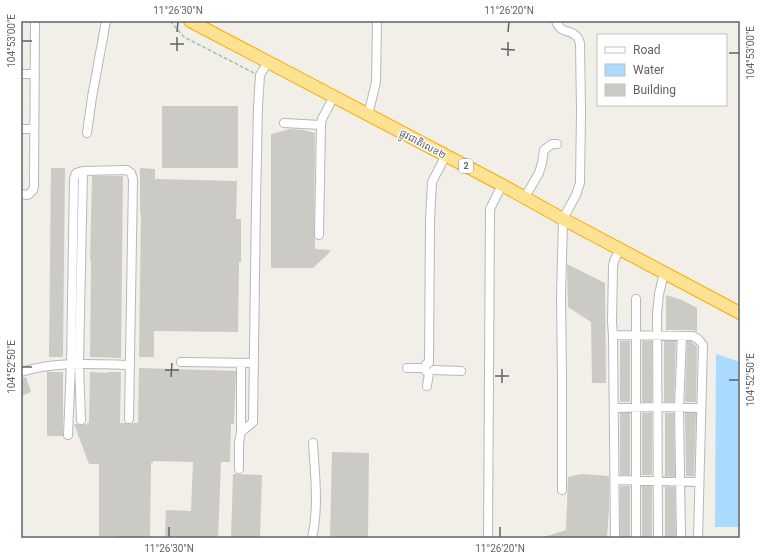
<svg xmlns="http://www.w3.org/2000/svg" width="761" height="559" viewBox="0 0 761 559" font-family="Roboto,'Noto Sans Khmer',sans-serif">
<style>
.water{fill:#aadaff}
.building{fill:#cccac5}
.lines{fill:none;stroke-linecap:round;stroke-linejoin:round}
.minor-casing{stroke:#b5b8bc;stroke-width:10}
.highway-casing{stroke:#f9ab00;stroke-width:14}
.path{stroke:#9cc7a9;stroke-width:1.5;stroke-dasharray:4 2;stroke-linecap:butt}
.minor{stroke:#fff;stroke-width:8}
.highway{stroke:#fde293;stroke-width:12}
.ticks{fill:none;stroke:#5f6368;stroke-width:1.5}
.labels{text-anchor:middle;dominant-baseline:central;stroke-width:3;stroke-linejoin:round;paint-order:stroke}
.shield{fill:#fff;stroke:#8f9295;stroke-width:1}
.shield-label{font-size:9px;font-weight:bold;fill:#5f6368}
.street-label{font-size:10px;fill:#5f6368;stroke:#fff}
.neatline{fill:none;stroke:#5f6368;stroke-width:1.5}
.ticks-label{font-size:10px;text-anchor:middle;fill:#5f6368}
</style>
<rect width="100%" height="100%" fill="#f1efe8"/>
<!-- water -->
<path class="water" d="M716,354L740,362V527H715Z"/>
<!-- building -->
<path class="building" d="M162,106H238V168H162Z
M290,129L304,130L315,133L314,235L315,239V249L331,250L327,255L313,268H271V134Z
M51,168H65L63,357H49Z
M140,168L155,169V179L237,181L236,219H241V262H239L238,332L154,331V357H139L141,213H140Z
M92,176H123L121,358L90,357L91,261H90Z
M567,264L605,283L606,383H592L591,322L568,307Z
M666,295L682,300L697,308V332L693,330H666Z
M620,341H630V402H620Z
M642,341H652V402H642Z
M664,341H676L674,402H664Z
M687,341H691L697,347L696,402H685Z
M139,368L236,371L234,424H231L230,462H221L218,538H165L166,510L191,511L193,462L153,461V463H151L150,538H115V536H99V464H89L74,424H77L81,425L89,423L90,372L107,373V372H121L120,423H125L129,424L133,423H138Z
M47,372H63V436H47Z
M26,377L31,392L21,396V379Z
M620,413H630V475H620Z
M642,413H652V475H642Z
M665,413H674L675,476H665Z
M685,413H696L694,476H686Z
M332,452L369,453L368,538H330Z
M233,474L262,475L260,538H231Z
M581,474L609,476V509L607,538H544V537L566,530L568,477Z
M620,486H630V538H620Z
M642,486H652V538H642Z
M665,487H675L676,538H665Z"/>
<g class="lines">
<!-- minor casing -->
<g class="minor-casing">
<path id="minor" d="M556,21C561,35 570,28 577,37C579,39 579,41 580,43L581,111L580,183L576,195L563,219L561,297L562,377V490
M21,74H35
M368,115L376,82L377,21
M284,123L321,125
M21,129H34
M87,133L92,97L106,21
M21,194L28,195L33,190L34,186L35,21
M525,197L539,173L542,163L544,150L552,144H557
M319,235L321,125L322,119L334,96
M636,299V538
M613,335L612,322L613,267L614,261L620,249
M181,362L254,363
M407,368H425
M434,370L461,371
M21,372C56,361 93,364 130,365
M427,386L429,373L426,371L425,368L426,364L429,363L430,221L432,182L446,155
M614,408L657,407L701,408
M81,420L79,364L83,171
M241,432V363
M68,435L71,364L74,179L76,173L83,171L127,170L131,173L133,179L129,419
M239,469V443L241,432L253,422L256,204L258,107L260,75L268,62
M615,480L699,482
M312,538C319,507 315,475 313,443
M488,538L490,209L502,185
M615,538L613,335L693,336L698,339L703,345L698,538
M658,538L657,314L659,294L664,273
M681,538L679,408L682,336"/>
</g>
<!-- highway casing -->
<g class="highway-casing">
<path id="highway" d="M190,21L502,185L563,219L740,313"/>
</g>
<!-- path -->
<path class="path" d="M170,21L184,37L254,73"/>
<!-- minor -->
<use href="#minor" class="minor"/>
<!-- highway -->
<use href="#highway" class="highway"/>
</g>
<!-- ticks -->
<path class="ticks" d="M177,32L178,22M508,32L509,22M22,41H32M170,44H184M501,49L515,50M177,51V37M729,53H739M508,56V42M22,367H32M165,370H179M495,376H509M171,377L172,363M729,380H739M502,383V369M169,537V527M500,537V527"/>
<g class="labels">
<!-- shield labels -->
<rect class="shield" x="459" y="159" width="14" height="14" rx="3"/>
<g class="shield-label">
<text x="466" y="166">2</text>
</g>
<!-- street labels -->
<g class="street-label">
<text transform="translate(423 144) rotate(28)">ផ្លូវជាតិលេខ២</text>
</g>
</g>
<!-- border -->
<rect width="761" height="559" fill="none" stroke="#ffffff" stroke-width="44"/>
<!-- legend -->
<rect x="597" y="34" width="130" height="72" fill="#ffffff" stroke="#bfc1c3"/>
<rect x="605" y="47" width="20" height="6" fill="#ffffff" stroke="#bfc1c3"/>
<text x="633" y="54" font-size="12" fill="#5f6368">Road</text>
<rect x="605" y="64" width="20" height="12" fill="#aadaff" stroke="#bfc1c3"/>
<text x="633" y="74" font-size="12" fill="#5f6368">Water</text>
<rect x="605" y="84" width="20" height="12" fill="#cccac5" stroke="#bfc1c3"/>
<text x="633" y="94" font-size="12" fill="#5f6368">Building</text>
<rect x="22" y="22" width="717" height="515" class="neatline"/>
<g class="ticks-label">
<text x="178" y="14">11°26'30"N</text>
<text x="509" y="14">11°26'20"N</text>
<text transform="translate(11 41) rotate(-90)" y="4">104°53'00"E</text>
<text transform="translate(750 53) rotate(-90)" y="4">104°53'00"E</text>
<text transform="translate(11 367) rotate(-90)" y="4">104°52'50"E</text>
<text transform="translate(750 380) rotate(-90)" y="4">104°52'50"E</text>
<text x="169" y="552">11°26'30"N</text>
<text x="500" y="552">11°26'20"N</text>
</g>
</svg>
